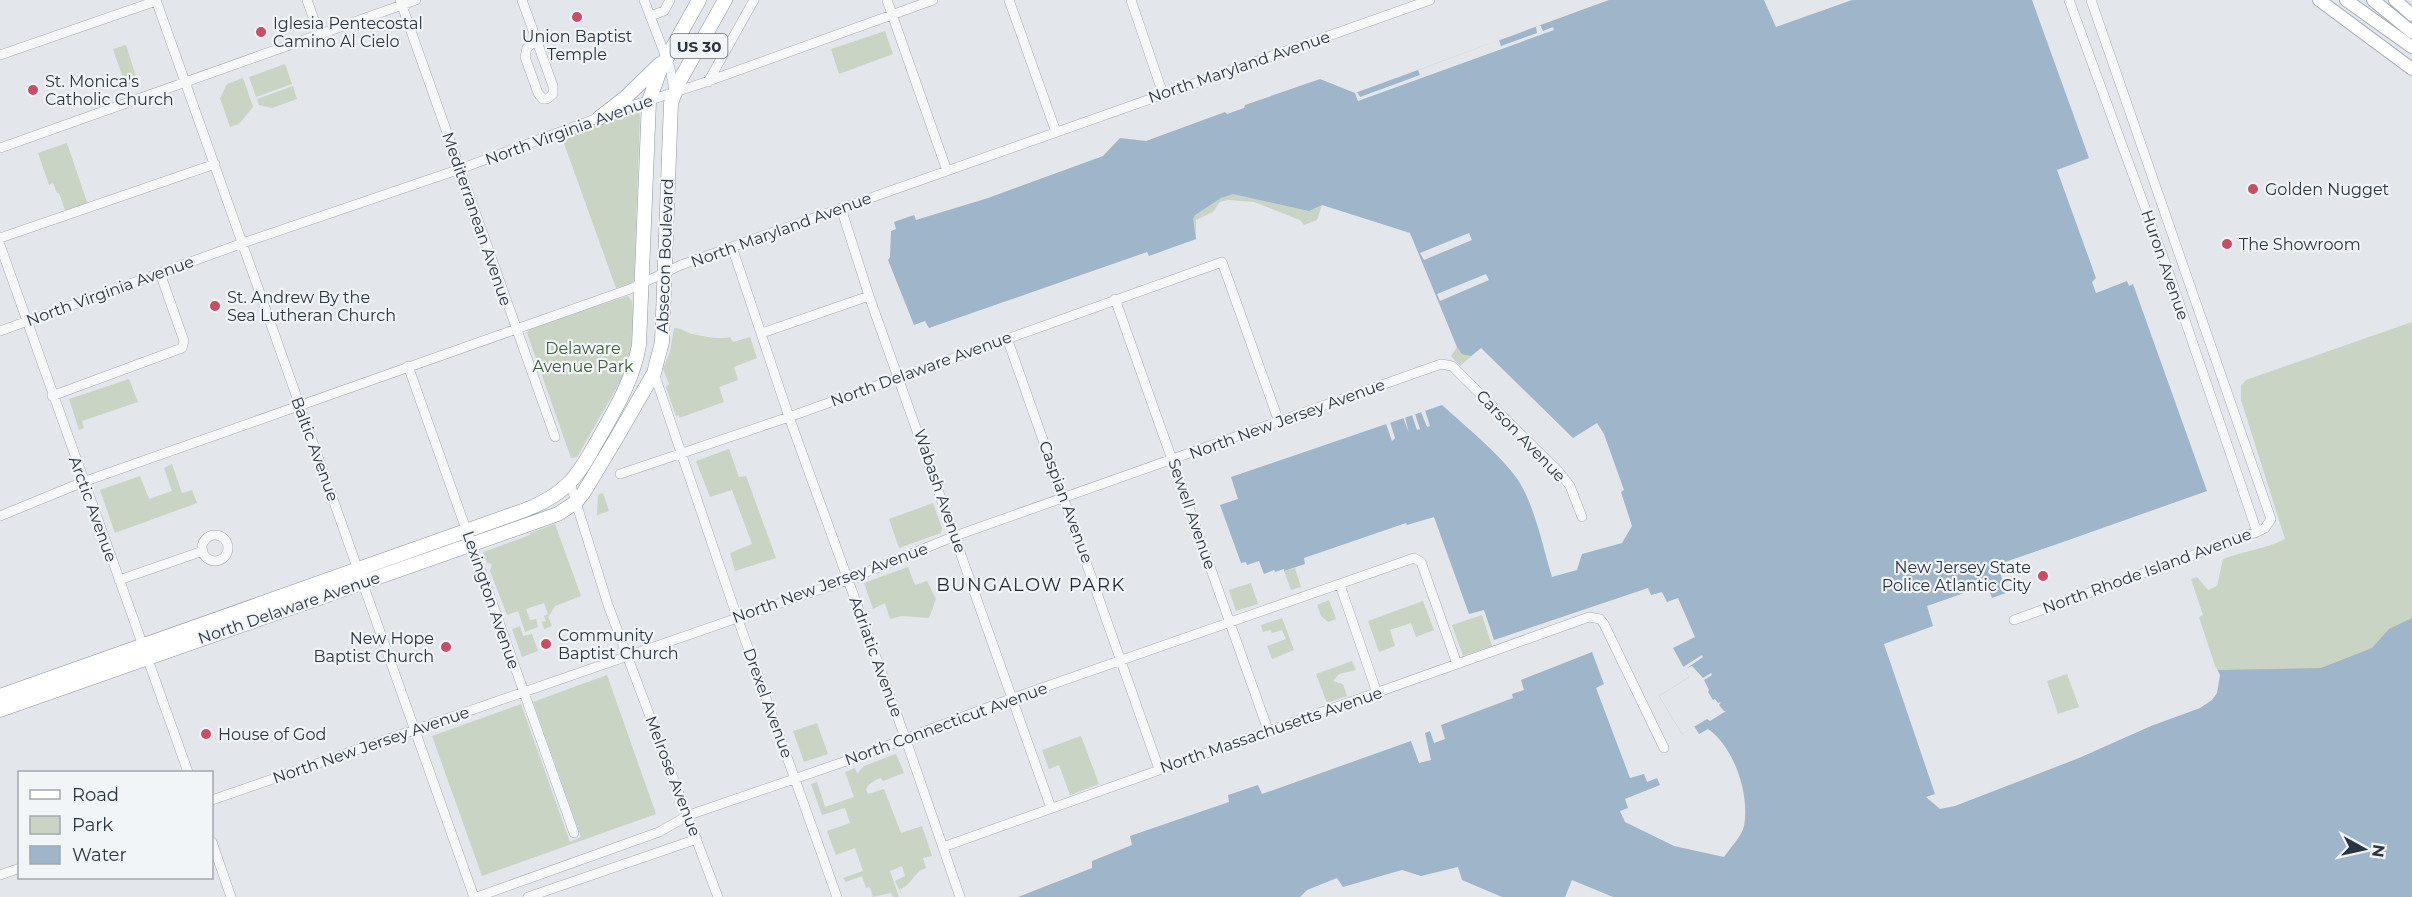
<svg xmlns="http://www.w3.org/2000/svg" width="2412" height="897" viewBox="0 0 2412 897" font-family="Montserrat,sans-serif">
<style>
.green{fill:#c9d4c4}
.water{fill:#9fb5c9}
.pier{fill:#e3e6ea}
.lines{fill:none;stroke-linecap:round;stroke-linejoin:round}
.minor-casing{stroke:#a8adb4;stroke-width:10}
.major-casing{stroke:#a2abb6;stroke-width:14}
.highway-casing{stroke:#8b94a0;stroke-width:15}
.minor{stroke:#f5f7f9;stroke-width:9}
.major{stroke:#fff;stroke-width:12}
.highway{stroke:#fff;stroke-width:14}
.poi-dot{fill:#ca4d65;stroke:#f2f5f8;stroke-width:2}
.labels{text-anchor:middle;dominant-baseline:central;stroke-width:4.5;stroke-linejoin:round;paint-order:stroke}
.shield{fill:#f2f5f8;stroke:#676e79;stroke-width:1.5}
.shield-label{font-size:15px;font-weight:bold;fill:#2b3442}
.poi-label{font-size:16px;fill:#2b3442;stroke:#f2f5f8;text-anchor:start}
.street-label{font-size:16px;fill:#2b3442;stroke:#f2f5f8}
.park-label{font-size:16px;fill:#415d39;stroke:#f2f5f8}
.neighbourhood-label{font-size:18px;letter-spacing:1.5px;fill:#1d2533;stroke:#f2f5f8}
</style>
<rect width="100%" height="100%" fill="#e3e6ea"/>
<!-- green -->
<path class="green" d="M885,31L893,54L839,74L831,49Z
M126,45L138,83L126,87L113,49Z
M285,64L292,84L256,97L249,77Z
M243,78L253,107L239,124L230,127L220,98L227,84Z
M293,86L297,99L272,108L259,105L257,99Z
M634,109H638L640,115L634,280L632,284L616,288L562,138Z
M67,143L88,205L66,213L59,193H57L53,183L49,185L38,153Z
M1213,185L1322,205L1317,220L1304,225L1300,220L1254,202L1228,200L1220,202L1213,212L1196,220V239L1179,245L1184,215Z
M628,296L632,301L633,309L631,353L624,375L577,457L571,458L527,333L530,328Z
M2412,322V677L2219,678L2199,617L2203,615L2191,579L2197,577L2208,590L2217,586L2223,559C2244,551 2266,549 2285,539L2241,400V385L2246,380Z
M674,328C682,328 685,332 692,334C703,336 719,340 730,337L733,342L750,337L757,358L734,367L738,380L719,387L724,402L679,418V415L676,416L666,387L669,384L663,369L670,352Z
M1454,340L1481,348L1460,366L1451,356L1457,347Z
M129,379L138,402L82,421L84,428L79,430L69,399Z
M729,449L739,477L746,476L776,558L735,571L730,553L752,544L732,490L710,497L696,461Z
M172,464L182,493L192,490L197,503L115,533L100,490L140,476L149,499L172,491L164,468Z
M603,493L609,511L597,515L598,495Z
M933,503L942,528L941,533L899,548L889,519Z
M555,524L581,596L555,606L548,617L552,626L544,629L542,622L546,621L544,616L548,614L544,603L526,609L530,620L536,619L538,627L525,632L518,611L507,615L490,571L492,564L487,563L483,552L530,535V533Z
M908,567L915,585L927,581L936,599L929,618L902,616L890,619L885,603L873,609L864,583Z
M1295,568L1301,587L1291,590L1284,571Z
M1251,583L1258,604L1236,611L1229,590Z
M1329,600L1336,619L1328,622L1321,616L1317,605Z
M1423,601L1434,630L1416,637L1411,623L1390,630L1395,646L1379,652L1368,621Z
M1482,615L1492,646L1463,656L1452,625Z
M1282,618L1294,650L1272,659L1267,646L1286,639L1282,630L1272,633L1270,630L1263,632L1261,625Z
M520,626L523,636L532,634L538,651L522,657L512,629Z
M1352,661L1356,670L1339,674L1333,681L1343,684L1347,696L1327,703L1316,674Z
M2067,674L2079,707L2058,714L2047,681Z
M607,675L656,814L482,876L432,736L521,704L570,842L581,837L533,702Z
M817,723L828,754L804,762L793,731Z
M1081,736L1099,784L1070,795L1059,765L1049,769L1042,750Z
M896,754L904,773L883,781L881,778C875,780 869,783 866,789L868,794L884,789L901,833L922,826L932,856L923,858L926,868C914,871 912,885 900,889L903,897L895,881L905,876L902,866L890,871L899,897H893L891,893L873,897L870,887L866,888L862,876L846,882L843,878L863,871L855,848L836,855L827,831L850,823L845,808L822,815L811,784L817,782L825,807L854,797L845,772L855,768L857,774L864,766Z"/>
<!-- water -->
<path class="water" d="M1609,0H1764L1776,27L1852,0H2032L2089,158L2057,170L2096,278L2092,282L2096,293L2127,281L2129,286L2133,284L2207,491L1998,565L2006,593L1992,598L1987,585L1927,606L1933,626L1884,644L1935,794L1939,800L2212,695L2219,679L2217,670L2321,668L2372,648L2389,629L2412,618V897H1613L1572,880L1565,897H1502L1462,880L1458,867L1421,876L1402,870L1343,887L1337,878L1307,890L1300,897H1018L1092,868V861L1132,845L1130,836L1229,802L1228,795L1258,785L1262,794L1411,741L1419,763L1431,760L1425,733L1430,731L1434,743L1445,739L1441,725L1513,698L1512,694L1524,690L1521,680L1592,652L1604,684L1596,688L1630,778L1644,774L1647,782L1657,778L1660,785L1625,799L1628,808L1620,811L1625,822L1674,846L1724,857C1730,848 1742,836 1744,826C1750,794 1734,747 1708,729L1699,734L1694,726L1682,734L1659,696L1689,677L1673,648L1695,637L1678,598L1667,602L1662,592L1651,595L1648,588L1494,640L1484,610L1469,614L1434,517L1407,525L1406,523L1304,558L1305,564L1284,571V569L1275,572L1274,570L1264,574L1259,561L1247,565L1246,562L1241,563L1220,505L1238,499L1231,477L1442,405C1464,425 1502,456 1518,480C1535,506 1543,548 1552,577L1577,570L1582,554L1622,543L1632,526L1621,492L1624,490L1604,434L1597,423L1573,438L1481,348L1471,356L1462,354L1457,347L1410,233L1322,205L1309,211L1233,194L1221,198L1195,215L1193,219L1196,239L1149,256L1147,252L929,328L925,321L914,325L888,260L890,257L891,231L896,229L894,222L914,215L916,220L988,198L1103,156L1120,138L1146,141L1225,112L1227,114L1244,108L1245,105L1320,79L1355,93Z"/>
<!-- pier -->
<path class="pier" d="M1540,25L1543,31L1553,27L1554,30L1358,101L1355,93L1357,92L1360,97L1420,75L1418,70L1499,40L1501,46L1537,33L1536,27Z
M1469,233L1472,240L1424,260L1420,253Z
M1486,274L1489,280L1440,301L1437,294Z
M1424,407L1430,426L1427,427L1421,412L1415,414L1420,429L1417,430L1412,415L1405,417L1409,433L1403,417L1390,422L1395,438L1392,441L1385,421Z
M2067,541L2068,543L2003,566L2002,563Z
M1702,655L1703,657L1687,668L1692,666L1703,678L1711,673L1712,675L1704,680L1709,690L1708,692L1713,700L1715,699L1718,703L1721,702L1719,705L1724,711H1726L1710,721L1707,719L1682,734L1659,696L1689,677L1683,667Z
M2216,667L2220,675L2217,693L2212,700L2200,708L2151,726L2079,758L1955,806L1940,809L1926,797L1938,793L1940,797L2174,709L2209,692L2216,678L2214,670Z"/>
<g class="lines">
<!-- minor casing -->
<g class="minor-casing">
<path id="minor" d="M156,0L474,897
M307,0L319,34
M400,0L555,437
M522,0L553,86V94L547,99H543L538,93L525,57L527,48L536,40
M644,0L670,68L674,90
M887,0L947,171
M1009,0L1056,132
M1131,0L1163,94
M2069,0L2170,276L2257,532
M650,16L664,11L670,0
M0,55L156,1
M708,82L754,0
M0,148L416,0
M841,208L869,296L1051,808
M0,238L215,164
M0,245L188,772
M732,247L789,417L906,740L960,897
M1115,299L1268,730
M0,331L243,243L460,169L622,109L703,83L933,0
M762,333L869,296
M1007,338L1159,769
M408,366L574,833
M654,373L737,617L837,897
M52,396L182,348L184,341L160,273
M620,474L789,417L1222,262L1279,422
M570,483L608,605L718,897
M0,516L83,482L630,289L681,265L1430,0
M202 548a13 13 0 1 1 26 0a13 13 0 1 1-26 0Z
M119,580L203,551
M1340,585L1377,693
M2014,620L2257,532L2265,528L2271,519L2091,0
M212,800L847,580L955,536L1441,364L1452,366L1559,472L1570,486L1582,517
M212,842L231,897
M943,847L1589,617L1600,619L1604,624L1664,748
M0,875L20,868
M477,897L659,832L689,815L852,759L1013,698L1414,558L1421,562L1457,664
M528,897L697,839"/>
</g>
<!-- major casing -->
<g class="major-casing">
<path id="major" d="M2319,0L2412,69
M2346,0L2412,47
M2373,0L2412,32
M2395,0L2412,15"/>
</g>
<!-- highway casing -->
<g class="highway-casing">
<path id="highway" d="M599,118L625,98L660,64
M0,696L525,510C541,504 556,496 568,484C581,472 590,453 599,438C616,408 633,380 639,345L649,101L660,70L699,0
M0,710L558,514L576,502L584,492L617,437L654,373L662,342L671,103L680,80L725,0"/>
</g>
<!-- minor -->
<use href="#minor" class="minor"/>
<!-- major -->
<use href="#major" class="major"/>
<!-- highway -->
<use href="#highway" class="highway"/>
</g>
<!-- markers -->
<g class="poi-dot">
<circle cx="577" cy="17" r="6"/>
<circle cx="261" cy="32" r="6"/>
<circle cx="33" cy="90" r="6"/>
<circle cx="2253" cy="189" r="6"/>
<circle cx="2227" cy="244" r="6"/>
<circle cx="215" cy="306" r="6"/>
<circle cx="2043" cy="576" r="6"/>
<circle cx="546" cy="644" r="6"/>
<circle cx="446" cy="647" r="6"/>
<circle cx="206" cy="734" r="6"/>
</g>
<g class="labels">
<!-- shield labels -->
<rect class="shield" x="670.5" y="34" width="57" height="24" rx="4.5"/>
<g class="shield-label">
<text x="699" y="46">US 30</text>
</g>
<!-- poi labels -->
<g class="poi-label">
<text x="273" y="23">Iglesia Pentecostal<tspan x="273" dy="18">Camino Al Cielo</tspan></text>
<text x="577" y="36" text-anchor="middle">Union Baptist<tspan x="577" dy="18">Temple</tspan></text>
<text x="45" y="81">St. Monica's<tspan x="45" dy="18">Catholic Church</tspan></text>
<text x="2265" y="189">Golden Nugget</text>
<text x="2239" y="244">The Showroom</text>
<text x="227" y="297">St. Andrew By the<tspan x="227" dy="18">Sea Lutheran Church</tspan></text>
<text x="2031" y="567" text-anchor="end">New Jersey State<tspan x="2031" dy="18">Police Atlantic City</tspan></text>
<text x="558" y="635">Community<tspan x="558" dy="18">Baptist Church</tspan></text>
<text x="434" y="638" text-anchor="end">New Hope<tspan x="434" dy="18">Baptist Church</tspan></text>
<text x="218" y="734">House of God</text>
</g>
<!-- street labels -->
<g class="street-label">
<text transform="translate(1239 67) rotate(-19)">North Maryland Avenue</text>
<text transform="translate(569 130) rotate(-20)">North Virginia Avenue</text>
<text transform="translate(477 219) rotate(71)">Mediterranean Avenue</text>
<text transform="translate(781 230) rotate(-20)">North Maryland Avenue</text>
<text transform="translate(665 256) rotate(-88)">Absecon Boulevard</text>
<text transform="translate(2165 265) rotate(71)">Huron Avenue</text>
<text transform="translate(110 291) rotate(-20)">North Virginia Avenue</text>
<text transform="translate(921 369) rotate(-20)">North Delaware Avenue</text>
<text transform="translate(1287 419) rotate(-20)">North New Jersey Avenue</text>
<text transform="translate(1521 436) rotate(46)">Carson Avenue</text>
<text transform="translate(315 449) rotate(70)">Baltic Avenue</text>
<text transform="translate(940 491) rotate(71)">Wabash Avenue</text>
<text transform="translate(1066 502) rotate(70)">Caspian Avenue</text>
<text transform="translate(93 509) rotate(70)">Arctic Avenue</text>
<text transform="translate(1192 514) rotate(71)">Sewell Avenue</text>
<text transform="translate(2147 571) rotate(-20)">North Rhode Island Avenue</text>
<text transform="translate(830 583) rotate(-20)">North New Jersey Avenue</text>
<text transform="translate(491 600) rotate(71)">Lexington Avenue</text>
<text transform="translate(289 608) rotate(-19)">North Delaware Avenue</text>
<text transform="translate(876 657) rotate(70)">Adriatic Avenue</text>
<text transform="translate(768 703) rotate(70)">Drexel Avenue</text>
<text transform="translate(946 724) rotate(-20)">North Connecticut Avenue</text>
<text transform="translate(1271 730) rotate(-19)">North Massachusetts Avenue</text>
<text transform="translate(371 745) rotate(-19)">North New Jersey Avenue</text>
<text transform="translate(673 776) rotate(69)">Melrose Avenue</text>
</g>
<!-- park labels -->
<g class="park-label">
<text x="583" y="348">Delaware<tspan x="583" dy="18">Avenue Park</tspan></text>
</g>
<!-- neighbourhood labels -->
<g class="neighbourhood-label">
<text x="1031" y="585">BUNGALOW PARK</text>
</g>
</g>
<!-- legend -->
<rect x="18" y="771" width="195" height="108" fill="#f2f5f8" stroke="#a2a8af" stroke-width="1.5"/>
<rect x="30" y="790" width="30" height="9" fill="#ffffff" stroke="#a2a8af" stroke-width="1.5"/>
<text x="72" y="801" font-size="18" fill="#2b3442">Road</text>
<rect x="30" y="816" width="30" height="18" fill="#c9d4c4" stroke="#a2a8af" stroke-width="1.5"/>
<text x="72" y="831" font-size="18" fill="#2b3442">Park</text>
<rect x="30" y="846" width="30" height="18" fill="#9fb5c9" stroke="#a2a8af" stroke-width="1.5"/>
<text x="72" y="861" font-size="18" fill="#2b3442">Water</text>
<!-- north arrow -->
<g transform="translate(2364 849) rotate(98)" stroke="#f2f5f8" stroke-width="4.5" paint-order="stroke">
<path d="M0-4.5L10 22L0 15L-10 22Z" fill="#2b3442"/>
<text y="-9" font-size="16" font-weight="bold" text-anchor="middle" fill="#2b3442">N</text>
</g>
</svg>
